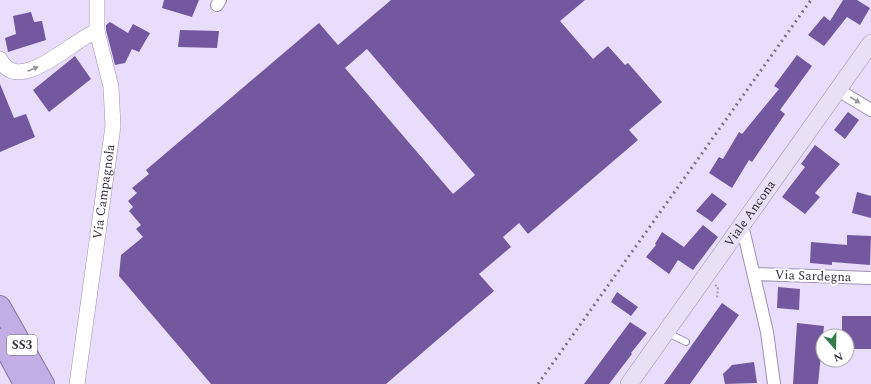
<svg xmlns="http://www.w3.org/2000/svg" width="871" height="384" viewBox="0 0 871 384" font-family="Spectral,serif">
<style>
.building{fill:#74589f;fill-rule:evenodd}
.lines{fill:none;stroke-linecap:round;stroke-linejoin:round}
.service-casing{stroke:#9c91b2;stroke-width:8}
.minor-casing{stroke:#9c91b2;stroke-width:14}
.tertiary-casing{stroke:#9c91b2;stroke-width:16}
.secondary-casing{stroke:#9c91b2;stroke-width:18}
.trunk-casing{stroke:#8775a6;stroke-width:22}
.path{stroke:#a8a0b7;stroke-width:2;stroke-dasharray:2 2;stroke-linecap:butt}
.service{stroke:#fff;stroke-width:6}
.minor{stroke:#fff;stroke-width:12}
.tertiary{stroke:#fff;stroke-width:15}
.secondary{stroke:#e8e1f5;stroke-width:17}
.trunk{stroke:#c2aee4;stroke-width:20}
.rail{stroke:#7d768a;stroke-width:3;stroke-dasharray:2 4;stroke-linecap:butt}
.oneway{fill:#9a979e}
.labels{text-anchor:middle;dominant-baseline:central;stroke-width:4;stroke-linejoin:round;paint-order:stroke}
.shield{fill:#fff;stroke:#716d77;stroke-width:1}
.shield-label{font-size:12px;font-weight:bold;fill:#342f3d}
.street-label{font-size:13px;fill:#342f3d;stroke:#fff}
</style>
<rect width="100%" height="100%" fill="#e8defb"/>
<!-- building -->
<path class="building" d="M164,0H199L192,17L162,8Z
M391,0H585L560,21L593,59L608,46L625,65L628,63L662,102L629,130L638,140L528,234L519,223L503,237L511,247L479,274L494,291L386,384H211L119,276L121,255L143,237L136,229L141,225L129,211L133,207L128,201L137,193L132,188L149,174L146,170L319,23L338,45ZM367,49L475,175L453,194L345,68Z
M843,0H857L870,8L860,25L847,17L824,46L808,35L824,16L830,21Z
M31,12L34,22L42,21L46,40L8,52L5,38L16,34L13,16Z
M110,22L128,33L133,24L150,33L139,52L132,49L125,63L115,65L106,30V25Z
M180,30L219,31L217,48L178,47Z
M797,55L812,66L780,110L785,114L752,162L749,160L732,188L709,173L719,157L723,159L739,132L742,134L779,89L774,86Z
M75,56L91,79L49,112L33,90Z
M0,84L14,118L26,114L35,137L0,152Z
M848,112L859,120L845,139L834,130Z
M815,145L840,164L815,193L820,197L805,214L782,197L805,167L801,164Z
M857,192L871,196V218L852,213Z
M712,193L727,204L712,222L696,211Z
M703,225L718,237L693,270L678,260L669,274L646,257L656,245L655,244L662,232L684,247Z
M847,235L871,236L870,265L832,262V265L810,263L811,242L847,245Z
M778,287L800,289L799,310L777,308Z
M617,292L638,307L631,316L611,302Z
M722,303L739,315L690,384H664Z
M842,316H871V349H847V336H842Z
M630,322L647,333L631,353L632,354L609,384H584Z
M797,323L824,326L818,384H793Z
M754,362L757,383L725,384L723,374L732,365Z"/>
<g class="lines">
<!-- service casing -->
<g class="service-casing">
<path id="service" d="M668,333L686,342"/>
</g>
<!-- minor casing -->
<g class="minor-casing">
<path id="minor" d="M217,5L220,0
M838,90L871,110
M742,225L767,332L774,384
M755,274L871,278"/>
</g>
<!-- tertiary casing -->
<g class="tertiary-casing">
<g id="tertiary">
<path d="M0,59C19,97 73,39 97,31"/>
<path id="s1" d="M77,384L113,126L111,87L97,31V0"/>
</g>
</g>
<!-- secondary casing -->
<g class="secondary-casing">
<g id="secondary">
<path id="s2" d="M629,384L871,43"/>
</g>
</g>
<!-- trunk casing -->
<g class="trunk-casing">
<path id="trunk" d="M0,306L44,384
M0,339L24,384"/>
</g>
<!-- path -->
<path class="path" d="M715,285L718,287L717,298"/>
<!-- service -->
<use href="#service" class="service"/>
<!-- minor -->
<use href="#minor" class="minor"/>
<!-- tertiary -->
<use href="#tertiary" class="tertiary"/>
<!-- secondary -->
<use href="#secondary" class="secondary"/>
<!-- trunk -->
<use href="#trunk" class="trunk"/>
<!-- rail -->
<path class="rail" d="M538,384L811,0"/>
</g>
<!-- one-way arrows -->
<defs><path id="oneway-solid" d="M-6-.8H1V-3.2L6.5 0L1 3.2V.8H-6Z"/></defs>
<g class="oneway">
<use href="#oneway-solid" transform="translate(33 69) rotate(-23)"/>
<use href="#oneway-solid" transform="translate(855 100) rotate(32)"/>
</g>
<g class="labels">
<!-- shield labels -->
<rect class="shield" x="7" y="335" width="30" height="20" rx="3"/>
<g class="shield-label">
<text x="22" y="345">SS3</text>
</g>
<!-- street labels -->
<g class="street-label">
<text stroke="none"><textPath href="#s1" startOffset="194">Via Campagnola</textPath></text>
<text stroke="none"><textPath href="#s2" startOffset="209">Viale Ancona</textPath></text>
<text transform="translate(813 276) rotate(2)">Via Sardegna</text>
</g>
</g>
<!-- north arrow -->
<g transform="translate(835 348) rotate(160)"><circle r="19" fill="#ffffff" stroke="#aeacb1"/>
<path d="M0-3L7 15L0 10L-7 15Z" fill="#337c49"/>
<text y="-6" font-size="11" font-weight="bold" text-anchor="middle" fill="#342f3d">N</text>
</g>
</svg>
